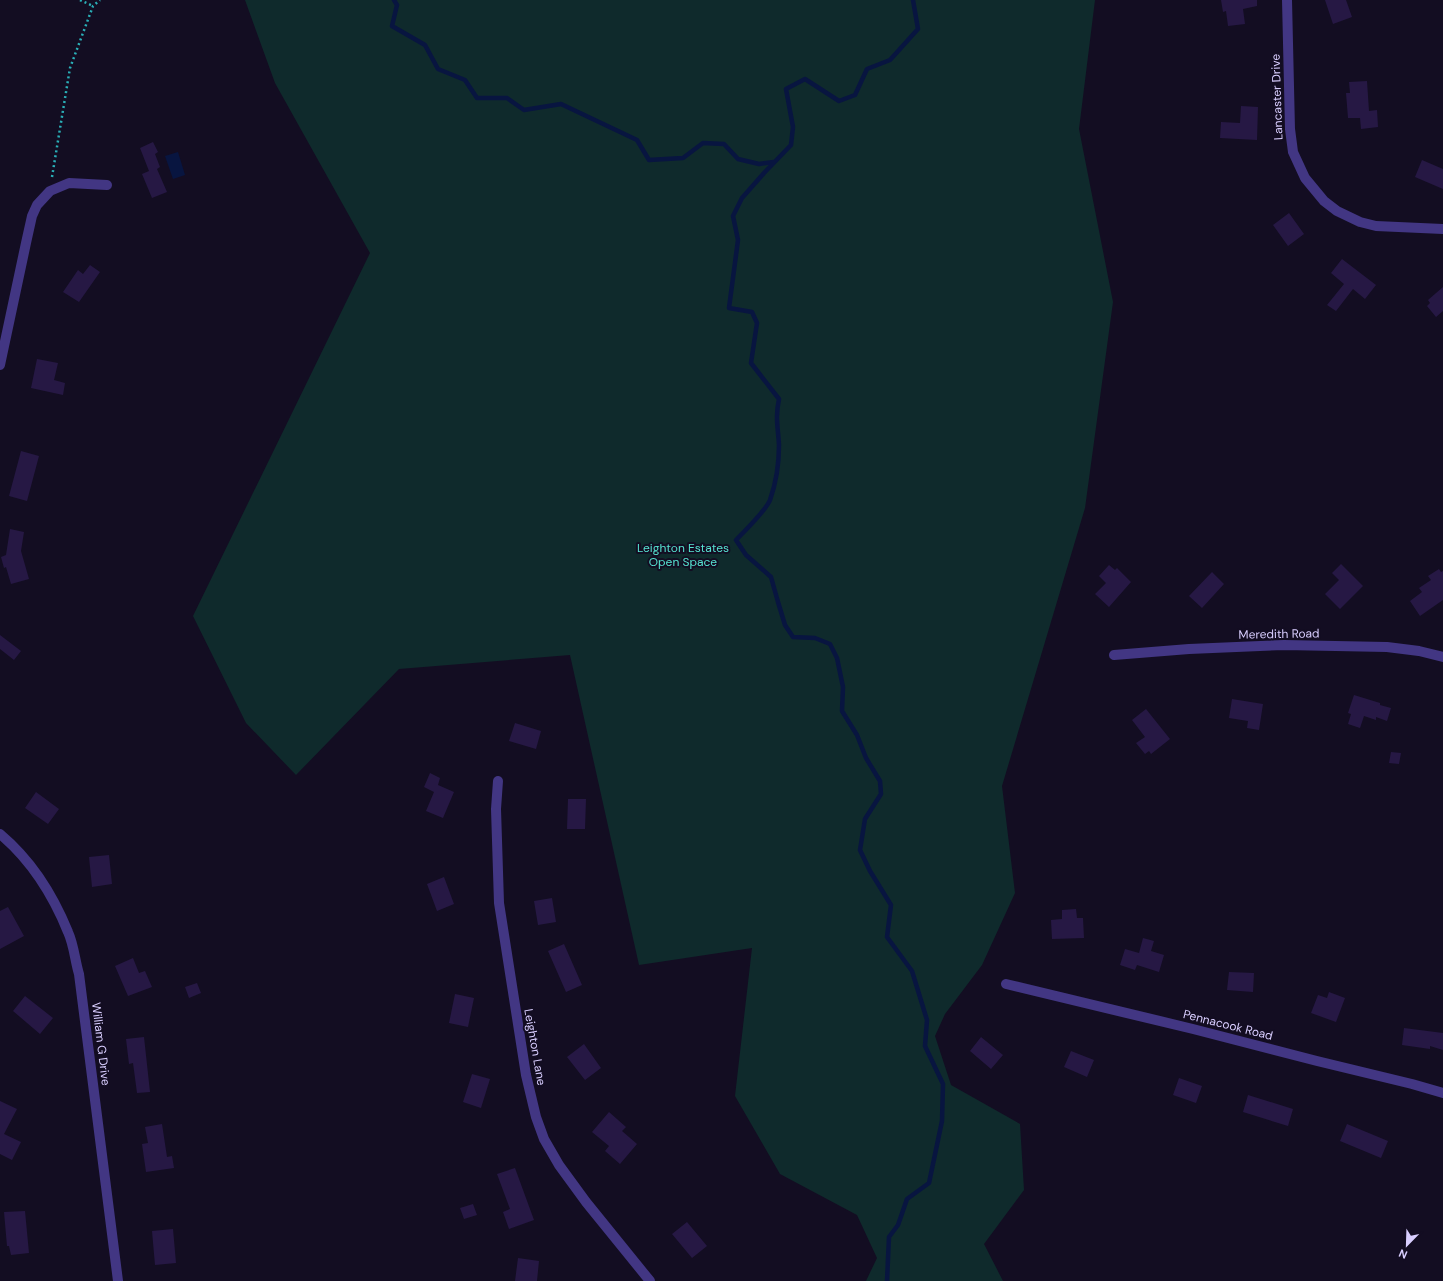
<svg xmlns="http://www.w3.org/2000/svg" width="1443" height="1281" viewBox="0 0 1443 1281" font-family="'DM Sans',sans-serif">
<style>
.green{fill:#0f2a2c}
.water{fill:#081540}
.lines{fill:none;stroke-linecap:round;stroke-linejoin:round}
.stream{stroke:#081540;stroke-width:4.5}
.building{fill:#261844}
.path{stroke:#2aafb7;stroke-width:2.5;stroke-dasharray:2 3;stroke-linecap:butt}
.minor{stroke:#423683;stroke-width:10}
.labels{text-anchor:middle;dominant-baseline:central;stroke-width:4;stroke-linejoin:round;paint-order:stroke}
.street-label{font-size:12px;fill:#d9ceff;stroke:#130d22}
.park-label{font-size:12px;fill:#56e3d1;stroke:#130d22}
</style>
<rect width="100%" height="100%" fill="#130d22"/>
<!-- green -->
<path class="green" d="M245,0H1095L1079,129L1113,302L1085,508L1002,786L1015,893L982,965L945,1014L935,1036L951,1085L1020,1124L1024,1190L984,1244L1003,1281H866L877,1258L857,1215L780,1174L735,1096L752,948L639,965L570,655L399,669L296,775L246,723L193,616L370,253L275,83Z"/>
<!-- water -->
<path class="water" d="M178,152L185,175L173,179L165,156Z"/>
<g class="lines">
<!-- stream -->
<path class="stream" d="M394,0L397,5L392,26L425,45L438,69L465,80L477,98H507L524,110L561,104L637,140L649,160L683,158L703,143L724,144L738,159L759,164L774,162
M887,1281L889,1237L898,1225L907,1199L929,1183L942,1121L943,1084L925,1046L927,1020L912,971L887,937L891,905L870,871L860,850L865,819L881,794L880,781L866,758L857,735L842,711L843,687L837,658L830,644L815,638L793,637L785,625L778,602L771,577L746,555L736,540C745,531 766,510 770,500C776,483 779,463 779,445C778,427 775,418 779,399L751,363L757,323L752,312L729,308L738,240L733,216L742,198L764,173L791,145L793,127L786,89L805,79L839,101L855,95L867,69L890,60L918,29L913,0"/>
</g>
<!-- building -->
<path class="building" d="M1221,0H1257V6L1243,9L1245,24L1228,26L1226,11L1223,12Z
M1325,0H1346L1352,17L1333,24Z
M1367,81L1369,111L1377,110L1378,127L1361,129L1360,118H1348L1346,93H1350L1349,82Z
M1241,106L1258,107L1257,140L1220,138L1221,122L1240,123Z
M153,142L158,152L155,154L160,167L157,169L167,192L152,198L142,174L149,171L140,148Z
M1422,160L1443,169V189L1415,177Z
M1289,213L1304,234L1288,246L1273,225Z
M1342,259L1376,285L1365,299L1353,289L1336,311L1327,305L1344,284L1331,273Z
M90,265L100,272L79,302L63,292L78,270L83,274Z
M1443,287V311L1436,317L1427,306L1430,303L1428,300Z
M37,359L58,363L54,380L65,383L63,395L31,388Z
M21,451L39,456L27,501L9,496Z
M10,529L24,532L21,551L29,579L11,584L6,567L4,568L1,557L6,555Z
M1341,564L1363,586L1340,609L1325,594L1339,580L1332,573Z
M1109,565L1115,570L1117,568L1131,582L1109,607L1095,594L1106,583L1099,576Z
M1439,569L1441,572L1443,571V600L1420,616L1410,601L1422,592L1419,588L1431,580L1428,576Z
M1212,572L1224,584L1202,608L1189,596Z
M0,635L21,651L14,660L0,649Z
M1354,695L1380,703V705L1391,708L1387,721L1376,717V720L1364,716L1360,728L1348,724L1351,714L1348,713Z
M1232,699L1263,704L1259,730L1247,728L1248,721L1229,718Z
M1146,709L1170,739L1151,754L1149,751L1145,754L1136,743L1145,737L1132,720Z
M515,723L541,731L536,749L509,741Z
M1391,752L1401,753L1399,764L1389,763Z
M430,773L440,778L438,785L454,792L443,818L426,811L434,792L424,787Z
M36,792L59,809L48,824L25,808Z
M568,799H586L585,829H567Z
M109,855L112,884L92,887L89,857Z
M444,877L454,904L437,911L427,884Z
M552,898L556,922L538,925L534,901Z
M8,907L24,936L0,949V911Z
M1076,909L1077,918H1083L1084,938L1052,939L1051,920L1062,919V910Z
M1143,938L1154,941L1151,951L1164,955L1159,972L1137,965L1135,970L1120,965L1125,949L1139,953Z
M564,944L582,985L566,992L548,951Z
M133,958L139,973L145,971L152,987L128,996L115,966Z
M1229,972L1254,973L1253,992L1227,990Z
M197,983L201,993L189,998L185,987Z
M1329,992L1345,998L1336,1022L1311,1013L1318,995L1327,998Z
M455,994L474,998L468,1027L449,1023Z
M25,996L53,1018L40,1034L13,1011Z
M1404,1028L1443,1033V1050L1430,1046V1049L1402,1045Z
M144,1037L150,1092L137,1093L133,1063L129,1064L126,1039Z
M981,1037L1003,1055L991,1069L970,1051Z
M584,1044L601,1068L585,1080L567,1057Z
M1071,1051L1094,1060L1087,1077L1064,1067Z
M472,1074L490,1079L481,1108L463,1102Z
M1179,1078L1202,1086L1196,1103L1173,1095Z
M1248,1095L1293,1109L1288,1126L1243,1112Z
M0,1101L17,1109L4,1134L21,1142L12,1160L0,1154Z
M609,1112L626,1127L622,1131L637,1144L620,1164L605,1151L609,1146L592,1132Z
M162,1124L167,1157L172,1156L174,1168L146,1172L142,1144L148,1143L145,1127Z
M1347,1124L1388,1141L1381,1158L1340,1141Z
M515,1168L534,1220L509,1229L503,1212L510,1209L497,1174Z
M473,1204L477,1215L464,1219L460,1208Z
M25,1211L29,1253L11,1255L9,1246H7L4,1212Z
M687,1222L707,1246L692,1258L672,1234Z
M173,1229L176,1263L155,1265L152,1231Z
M518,1258L539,1261L537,1281H515Z"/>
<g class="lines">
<!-- path -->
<path class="path" d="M80,0L93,6
M52,177L70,68L93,6L100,0"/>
<!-- minor -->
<path class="minor" d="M1287,0L1290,129L1293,152L1305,178L1324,201L1337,211L1360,222L1376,226L1443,229
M0,365L26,243L32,216L37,205L50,191L69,183L107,185
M1114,655L1189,649L1284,645L1387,647L1419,651L1443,657
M498,781L496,809L499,903L526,1075L536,1117L544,1139L559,1165L586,1202L650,1281
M0,834C31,860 53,895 68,932C74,945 75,961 79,974L118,1281
M1006,984L1193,1029L1317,1061L1412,1084L1443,1093"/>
</g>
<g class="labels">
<!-- street labels -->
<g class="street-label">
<text transform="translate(1277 97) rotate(-92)">Lancaster Drive</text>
<text transform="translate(1279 634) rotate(-1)">Meredith Road</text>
<text transform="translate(1228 1025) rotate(14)">Pennacook Road</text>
<text transform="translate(101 1044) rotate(83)">William G Drive</text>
<text transform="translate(535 1047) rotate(80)">Leighton Lane</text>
</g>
<!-- park labels -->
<g class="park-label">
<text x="683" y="548">Leighton Estates<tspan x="683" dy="14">Open Space</tspan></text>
</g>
</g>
<!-- north arrow -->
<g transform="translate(1407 1245) rotate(203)" stroke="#130d22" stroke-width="3" paint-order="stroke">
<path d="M0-3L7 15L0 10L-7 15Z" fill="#d9ceff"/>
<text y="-6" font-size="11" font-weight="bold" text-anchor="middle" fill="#d9ceff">N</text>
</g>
</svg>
